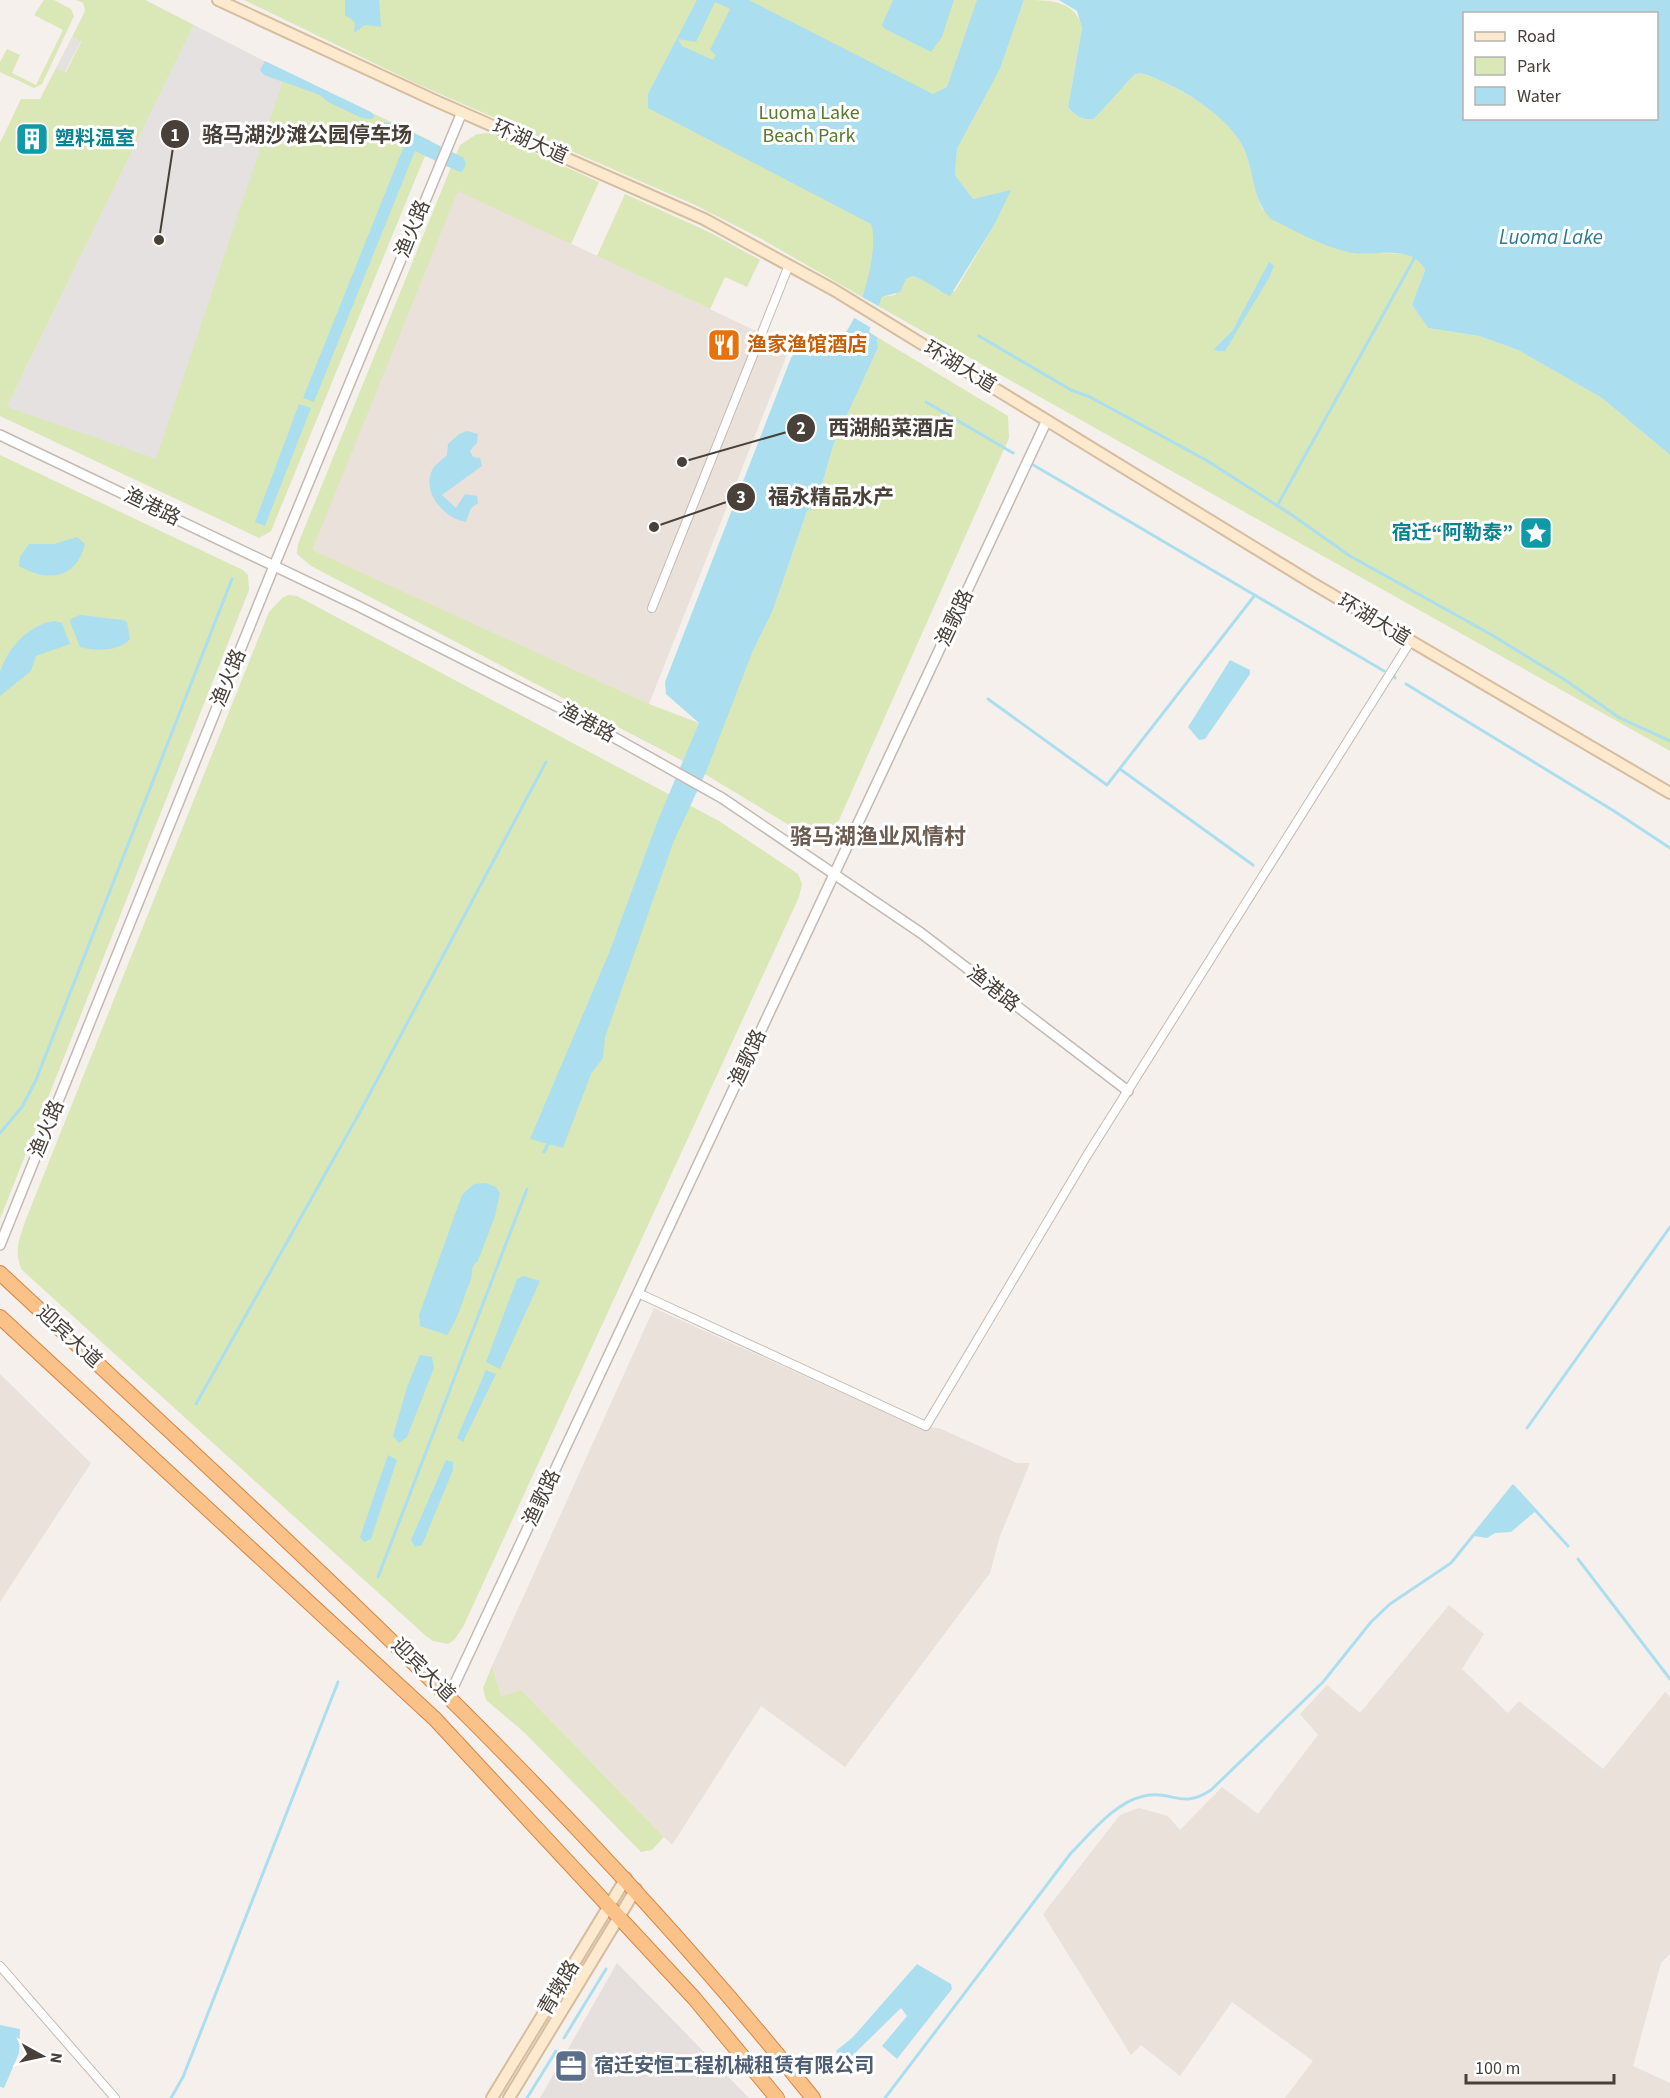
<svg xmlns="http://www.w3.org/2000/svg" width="1670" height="2098" viewBox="0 0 1670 2098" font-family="'Source Sans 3','Noto Sans SC',sans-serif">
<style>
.residential{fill:#e9e1da}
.industrial{fill:#e5e0dd}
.green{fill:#dae7b6}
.parking{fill:#e4e1e0}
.water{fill:#abdfef;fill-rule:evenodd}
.pier{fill:#f5f0ec}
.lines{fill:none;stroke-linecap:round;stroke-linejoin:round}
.stream{stroke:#abdfef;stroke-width:3}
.minor-casing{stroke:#c4b9b1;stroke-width:10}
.tertiary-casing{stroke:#c4b9b1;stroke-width:12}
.secondary-casing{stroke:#d6bd9f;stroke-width:14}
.trunk-casing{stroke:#d98542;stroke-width:16}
.minor{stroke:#fff;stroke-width:8}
.tertiary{stroke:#fff;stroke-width:9}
.secondary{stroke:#fde9ce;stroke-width:10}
.trunk{stroke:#fac289;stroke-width:14}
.labels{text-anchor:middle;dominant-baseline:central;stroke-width:6;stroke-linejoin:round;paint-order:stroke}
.park-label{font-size:20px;fill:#597a2d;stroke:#fff}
.culture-label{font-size:20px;font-weight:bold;fill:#0d838f;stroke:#fff;text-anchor:start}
.street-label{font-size:20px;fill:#494039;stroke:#fff}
.food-label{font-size:20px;font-weight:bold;fill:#c56008;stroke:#fff;text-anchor:start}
.service-label{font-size:20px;font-weight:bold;fill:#4e5e75;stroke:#fff;text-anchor:start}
.water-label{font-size:21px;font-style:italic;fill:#2e7b93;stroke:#fff}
.quarter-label{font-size:22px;font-weight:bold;fill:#6c5c51;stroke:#fff}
.leader{fill:none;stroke:#494039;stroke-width:2}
.callout-dot{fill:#494039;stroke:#fff;stroke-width:2}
.mark-label{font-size:18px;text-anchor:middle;font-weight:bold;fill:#fff}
.callout-label{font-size:21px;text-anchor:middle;font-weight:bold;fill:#494039;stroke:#fff;stroke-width:6;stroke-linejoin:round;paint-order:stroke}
</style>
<rect width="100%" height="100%" fill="#f5f0ec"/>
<!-- residential -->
<path class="residential" d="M458,190L790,347L649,704L311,550Z
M654,1308L915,1426L939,1428L1017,1463H1030L1000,1536L990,1573L845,1767L761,1706L672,1845L521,1690L501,1696L492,1666Z
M0,1374L91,1463L0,1602Z
M1449,1605L1484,1634L1462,1669L1508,1713L1519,1701L1603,1769L1665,1692L1670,1697V1954L1661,1963L1633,2066L1670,2083V2098H1285L1313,2061L1232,2002L1180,2076L1141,2045L1131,2055L1043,1914L1120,1815L1139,1808L1168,1816L1180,1830L1222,1787L1258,1814L1318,1735L1300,1714L1327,1685L1360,1713Z"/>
<!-- industrial -->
<path class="industrial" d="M617,1963L749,2098H540Z"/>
<!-- green -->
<path class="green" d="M44,0H54L71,9L74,16L42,84L34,88L0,72V62L7,49L20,55L12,73L36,85L63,30L34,15Z
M76,0H145L194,25L7,407L286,72L431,141L271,531L259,538L0,416V143L21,99H40L56,68L66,72L81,42L72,37L85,11L83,3Z
M244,0H1001L978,63L862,297L760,238L695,205L417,84Z
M1024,0C1049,0 1076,0 1082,28L1068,107C1075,116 1083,121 1094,119L1134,75L1140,73C1174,84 1228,114 1243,147C1252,166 1253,189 1262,209L1349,252L1409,254L1419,259L1425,270L1412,305L1428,328L1479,336L1518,350L1602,398L1670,455V751L878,306L882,297L895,295L906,279L912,276L927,281L939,291H955L995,224L1010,191L973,199L955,175L957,149L1000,69Z
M490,133L599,182L571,244L458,191L312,550L649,704L699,723L752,653L773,610L807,511L816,505L834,443L878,348L877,337L1008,416L1009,438L839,820L825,835L809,837L683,761L311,566L297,554L298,544L460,145L477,134Z
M625,194L709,232L760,260L747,287L725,277L710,309L597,256Z
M0,455L243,570L248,575L249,590L0,1219Z
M289,595L297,596L719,821L798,874L802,884L799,897L463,1627L454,1640L448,1644L433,1641L426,1636L22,1270C13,1251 20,1237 26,1219L269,612L282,598Z
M492,1666L501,1696L521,1690L664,1837L652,1850L641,1852L525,1733L486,1700L483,1688Z"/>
<!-- parking -->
<path class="parking" d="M194,25L286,72L156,459L7,407Z
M72,37L81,41L65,72L56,68Z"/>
<!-- water -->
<path class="water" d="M345,0H379L381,27L365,25L354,33L355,22L345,15Z
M697,0H749L933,94L947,87L977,0H1024L1000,69L957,149L955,175L973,199L1011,190L995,224L950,296C936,290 927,280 912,276L906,279L900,292L882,297L869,332L877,337L878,348L834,443L816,505L807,511L773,610L752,653L706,772L673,843L605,1037L603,1058L591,1074L563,1148L530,1139L609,953L658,820L699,723L666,694L665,682L791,358L797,349C813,351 831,346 844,334C861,316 880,246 871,224L648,108V94ZM715,2L730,9L710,50L716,55L713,60L682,46L678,39L696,42Z
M893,0H954L942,37L931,52L885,29L882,25Z
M1059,0H1670V455L1602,398L1518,350L1479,336L1428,328L1412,305L1425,270C1411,242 1374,258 1348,252C1321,246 1296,231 1271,219C1251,198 1255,172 1243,147C1227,114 1174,83 1140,73L1134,75L1094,119C1083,121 1075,116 1068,107L1082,28L1077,11ZM1464,14H1656V118H1464Z
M265,61L371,112L374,116L373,119L362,118L328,102L320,95L264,75L260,70Z
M385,122L396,124L464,158L466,165L462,172L457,171L415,151L314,402L303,398L404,146L376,132V128Z
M1269,262L1274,266L1269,278L1225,351H1217L1214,349L1233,330Z
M299,404L311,408L265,526L255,522Z
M467,431L478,434L477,443L470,451L473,457L480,458L482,466L442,495L456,508L465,494L477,496L478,503L471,508L466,522C446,519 423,495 431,473C433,465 442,460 447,455L448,444L459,434Z
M77,537L85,544C76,580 47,582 19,566L20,557L29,544H54Z
M80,615L123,620L127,622L130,639C119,652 94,651 80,647L70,622L71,619Z
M55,621L62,623L70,644L36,656L31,671L0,696C0,689 0,679 0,672C7,649 29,624 55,621Z
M1230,660L1250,670V674L1205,739L1199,740L1188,727Z
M486,1183L496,1187L500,1193L495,1216L478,1261C469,1267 474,1274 470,1282C463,1299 458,1320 447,1335L420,1326L419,1315L462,1195L474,1184Z
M523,1276L540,1281L500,1369L486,1362L517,1279Z
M420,1355L432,1357L434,1368L407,1437L399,1443L393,1436L407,1387Z
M486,1370L496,1374L463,1442L457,1438Z
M388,1455L397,1460L371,1539L364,1542L360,1537Z
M446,1460L453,1462V1470L422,1545L415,1547L411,1540Z
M1513,1486L1537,1510L1511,1532L1495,1533L1487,1538L1474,1536Z
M917,1964L951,1984L952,1989L897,2059L882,2046L907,2016L901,2008L851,2057L854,2062L848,2070L836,2051L853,2037Z
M0,2025L20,2029L19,2053L4,2088L0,2087Z"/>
<!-- pier -->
<path class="pier" d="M862,297L880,307L873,329L853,317Z"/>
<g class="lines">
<!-- stream -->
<path class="stream" d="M979,336L1071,390L1090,397L1206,460L1292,515L1350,556L1492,635L1562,678L1620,718L1670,741
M926,402L1013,453
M1030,463L1384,671
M1277,506L1415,257
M1395,677V678
M1406,684L1614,811L1670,848
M988,699L1107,785L1255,595
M1120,769L1253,865
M0,1133L22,1107L36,1080L232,579
M544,1152L548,1144
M196,1404L360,1112L546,762
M1527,1428L1670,1227
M1578,1559L1670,1679
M378,1577L527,1189
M564,2038L606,1969
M171,2098L183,2077L338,1682
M527,2098L556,2051
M885,2098L1071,1853C1091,1833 1115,1802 1144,1796C1173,1790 1181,1810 1211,1790L1323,1682L1371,1622L1390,1604L1451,1563L1513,1486L1568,1546"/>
<!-- minor casing -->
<g class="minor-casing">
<path id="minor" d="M652,608L789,265
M638,1293L926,1426L1086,1157L1410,642
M0,1966L115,2098"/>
</g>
<!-- tertiary casing -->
<g class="tertiary-casing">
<path id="tertiary" d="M0,435L358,606L576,716L722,798L921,933L1128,1091
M0,1245L274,566L462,112
M449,1696L1047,420"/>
</g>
<!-- secondary casing -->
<g class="secondary-casing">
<path id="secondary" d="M218,0L436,101L704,219L834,290L1312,583L1670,793
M492,2098L626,1878
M509,2098L636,1889"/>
</g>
<!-- trunk casing -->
<g class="trunk-casing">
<path id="trunk" d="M0,1273C285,1539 569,1793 813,2098
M0,1317L435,1719L694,1998L777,2098"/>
</g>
<!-- minor -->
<use href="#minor" class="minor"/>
<!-- tertiary -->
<use href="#tertiary" class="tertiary"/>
<!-- secondary -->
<use href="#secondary" class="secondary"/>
<!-- trunk -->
<use href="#trunk" class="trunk"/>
</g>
<!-- icons -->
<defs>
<g id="building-square" transform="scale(1.725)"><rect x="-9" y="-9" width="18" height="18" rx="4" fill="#0f9aa8" stroke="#fff"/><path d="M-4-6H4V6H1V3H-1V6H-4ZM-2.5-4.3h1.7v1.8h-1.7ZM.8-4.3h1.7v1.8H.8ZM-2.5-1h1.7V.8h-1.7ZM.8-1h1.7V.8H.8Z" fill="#fff"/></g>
<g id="restaurant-square" transform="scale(1.725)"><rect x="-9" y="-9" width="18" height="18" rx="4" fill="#e8710a" stroke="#fff"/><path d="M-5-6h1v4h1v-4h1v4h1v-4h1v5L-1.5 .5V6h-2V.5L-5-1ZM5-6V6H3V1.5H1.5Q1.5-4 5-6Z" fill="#fff"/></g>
<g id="sight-square" transform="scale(1.725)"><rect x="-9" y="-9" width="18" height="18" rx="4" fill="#0f9aa8" stroke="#fff"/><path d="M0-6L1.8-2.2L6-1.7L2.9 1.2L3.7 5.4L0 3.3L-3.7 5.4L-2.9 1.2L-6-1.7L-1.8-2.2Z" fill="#fff"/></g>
<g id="office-square" transform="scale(1.725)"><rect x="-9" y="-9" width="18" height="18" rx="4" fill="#5c6f8a" stroke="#fff"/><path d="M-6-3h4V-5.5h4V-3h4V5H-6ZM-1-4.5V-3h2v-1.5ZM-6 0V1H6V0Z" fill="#fff"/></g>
</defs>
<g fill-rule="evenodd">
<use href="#building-square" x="32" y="139"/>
<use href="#restaurant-square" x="724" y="345"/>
<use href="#sight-square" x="1536" y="533"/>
<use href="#office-square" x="571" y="2066"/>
</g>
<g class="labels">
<!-- park labels -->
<g class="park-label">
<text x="809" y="113">Luoma Lake<tspan x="809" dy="23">Beach Park</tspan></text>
</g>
<!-- culture labels -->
<g class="culture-label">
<text x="55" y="139">塑料温室</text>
<text x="1513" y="533" text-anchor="end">宿迁“阿勒泰”</text>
</g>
<!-- street labels -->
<g class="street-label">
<text transform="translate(530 142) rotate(24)">环湖大道</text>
<text transform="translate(413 229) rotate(-68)">渔火路</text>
<text transform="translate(960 367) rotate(31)">环湖大道</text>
<text transform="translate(152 507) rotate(26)">渔港路</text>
<text transform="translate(955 618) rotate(-65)">渔歌路</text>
<text transform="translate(1374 620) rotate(31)">环湖大道</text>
<text transform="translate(229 678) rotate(-68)">渔火路</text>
<text transform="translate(587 723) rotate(28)">渔港路</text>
<text transform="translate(993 989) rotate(38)">渔港路</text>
<text transform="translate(748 1058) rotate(-65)">渔歌路</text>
<text transform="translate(47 1129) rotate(-68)">渔火路</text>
<text transform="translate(69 1337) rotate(43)">迎宾大道</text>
<text transform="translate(542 1498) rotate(-65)">渔歌路</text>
<text transform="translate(423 1670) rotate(45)">迎宾大道</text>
<text transform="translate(559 1988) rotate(-59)">青墩路</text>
</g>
<!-- food labels -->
<g class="food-label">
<text x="747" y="345">渔家渔馆酒店</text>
</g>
<!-- service labels -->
<g class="service-label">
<text x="594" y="2066">宿迁安恒工程机械租赁有限公司</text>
</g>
<!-- water labels -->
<g class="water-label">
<text x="1551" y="237">Luoma Lake</text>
</g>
<!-- quarter labels -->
<g class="quarter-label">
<text x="878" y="837">骆马湖渔业风情村</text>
</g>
</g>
<!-- callouts -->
<path class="leader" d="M159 240L175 134M682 462L801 428M654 527L741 497"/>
<g class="callout-dot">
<circle cx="159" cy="240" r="6"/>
<circle cx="682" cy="462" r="6"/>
<circle cx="654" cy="527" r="6"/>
<circle cx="175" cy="134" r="15"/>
<circle cx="801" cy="428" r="15"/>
<circle cx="741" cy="497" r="15"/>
</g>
<g class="mark-label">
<text x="175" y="141">1</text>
<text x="801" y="434">2</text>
<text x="741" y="503">3</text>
</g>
<g class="callout-label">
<text x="307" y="142">骆马湖沙滩公园停车场</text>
<text x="891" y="435">西湖船菜酒店</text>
<text x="831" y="504">福永精品水产</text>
</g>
<!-- legend -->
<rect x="1463" y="12" width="195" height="108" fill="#ffffff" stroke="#b6b3b0" stroke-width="1.5"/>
<rect x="1475" y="32" width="30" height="9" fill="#fde9ce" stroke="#b6b3b0" stroke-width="1.5"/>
<text x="1517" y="42" font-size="18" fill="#494039">Road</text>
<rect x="1475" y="57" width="30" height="18" fill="#dae7b6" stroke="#b6b3b0" stroke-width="1.5"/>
<text x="1517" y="72" font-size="18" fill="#494039">Park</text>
<rect x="1475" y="87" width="30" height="18" fill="#abdfef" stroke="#b6b3b0" stroke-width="1.5"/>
<text x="1517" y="102" font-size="18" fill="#494039">Water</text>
<!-- north arrow -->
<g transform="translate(42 2056) rotate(98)" stroke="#ffffff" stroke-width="4.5" paint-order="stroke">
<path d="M0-4.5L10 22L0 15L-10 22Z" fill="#494039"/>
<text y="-9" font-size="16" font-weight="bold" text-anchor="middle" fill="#494039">N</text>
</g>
<!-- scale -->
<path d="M1466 2074v9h148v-9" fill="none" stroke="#494039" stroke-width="3"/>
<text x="1475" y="2074" font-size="18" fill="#494039" stroke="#ffffff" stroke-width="4.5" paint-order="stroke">100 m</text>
</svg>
